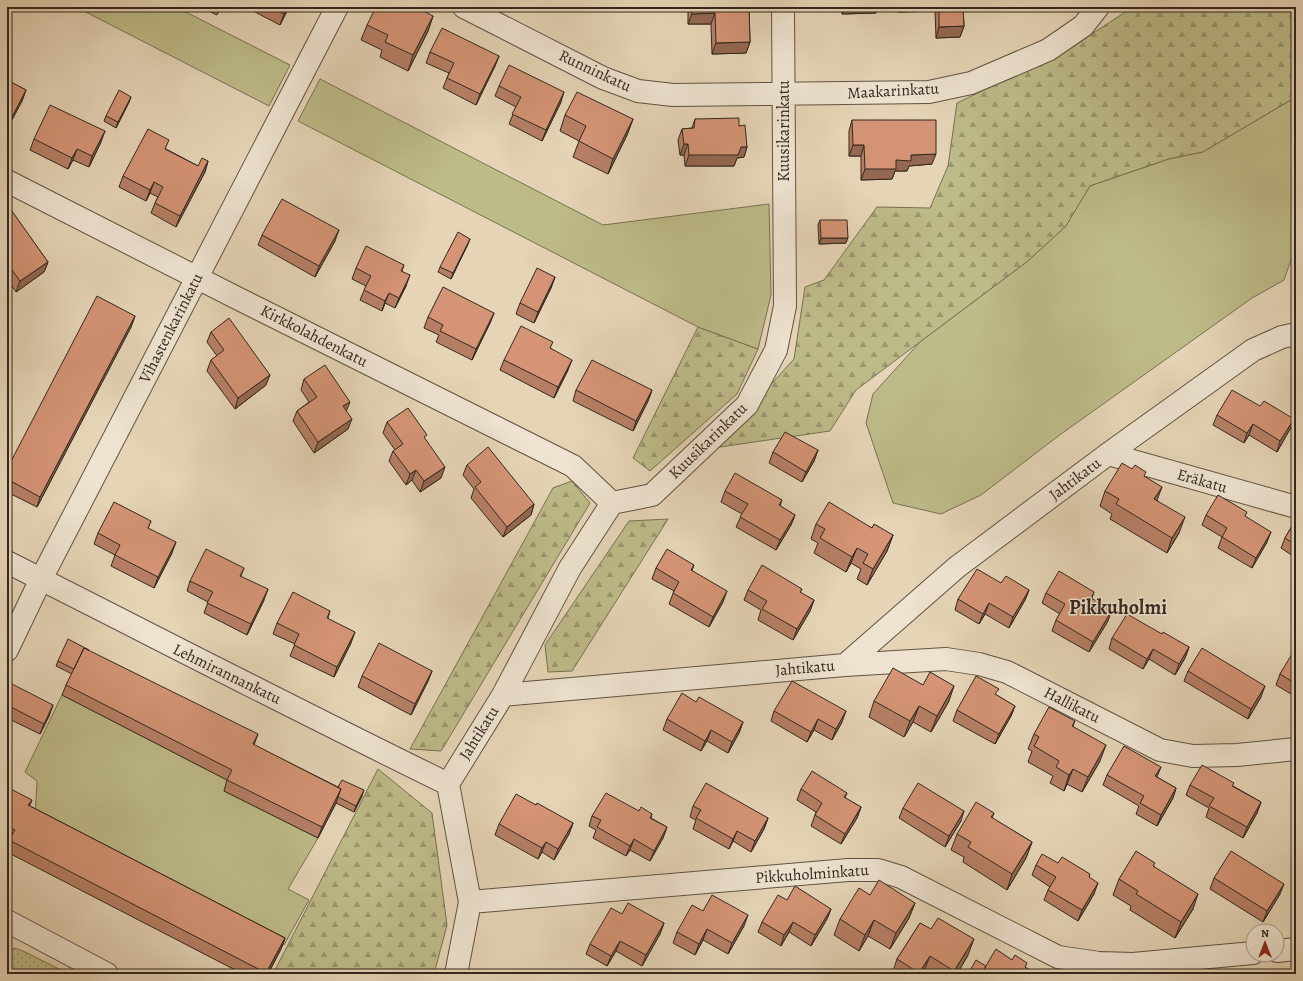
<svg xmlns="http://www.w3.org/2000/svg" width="1303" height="981" viewBox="0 0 1303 981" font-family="Alegreya,serif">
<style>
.grass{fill:url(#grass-dots);stroke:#787153}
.forest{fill:url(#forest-firs);stroke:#787153}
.green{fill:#bdbb88;stroke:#787153}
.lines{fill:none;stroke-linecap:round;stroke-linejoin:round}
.street-casing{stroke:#605244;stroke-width:24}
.street{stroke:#eee3d0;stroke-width:22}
.wall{fill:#b67f65;stroke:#33271e}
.shaded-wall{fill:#946852;stroke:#33271e}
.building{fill:#d49475;stroke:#33271e}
.labels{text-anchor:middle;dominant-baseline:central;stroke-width:3;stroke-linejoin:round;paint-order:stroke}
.street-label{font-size:16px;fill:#33271e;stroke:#eee3d0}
.district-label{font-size:20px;font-weight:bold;fill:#33271e;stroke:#eee3d0}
</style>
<defs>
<pattern id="grass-dots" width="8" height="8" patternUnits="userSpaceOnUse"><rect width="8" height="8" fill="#bdbb88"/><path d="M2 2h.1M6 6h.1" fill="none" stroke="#9a986f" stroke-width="1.8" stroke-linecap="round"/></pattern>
<pattern id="forest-firs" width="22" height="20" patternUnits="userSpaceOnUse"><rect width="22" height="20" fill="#bdbb88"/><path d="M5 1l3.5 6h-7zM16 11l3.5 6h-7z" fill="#9a986f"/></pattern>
</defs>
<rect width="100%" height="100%" fill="#e5d4b6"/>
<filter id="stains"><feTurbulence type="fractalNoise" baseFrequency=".005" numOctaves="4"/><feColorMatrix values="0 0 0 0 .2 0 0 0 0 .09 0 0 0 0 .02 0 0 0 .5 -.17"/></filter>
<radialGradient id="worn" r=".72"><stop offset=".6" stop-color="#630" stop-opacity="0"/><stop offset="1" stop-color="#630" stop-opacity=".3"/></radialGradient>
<!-- grass -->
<path class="grass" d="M14,948L23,951L63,971L61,974H20L7,968C7,959 6,953 14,948Z"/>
<!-- forest -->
<path class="forest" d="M1133,7H1296V97L1203,152L1169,159L1090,186L1066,226L1028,261L856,390L830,431L713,448L794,359L805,287L824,280L877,207L930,208L948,166L957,103L1072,47Z
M698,327L758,349L737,394L650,471L633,458Z
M572,481L590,503L441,751L410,749L553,488Z
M668,519L572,671L548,672L545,645L629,521Z
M378,769L432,813L447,925L434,974H273Z"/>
<!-- green -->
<path class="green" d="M76,7H176L290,65L269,106Z
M320,79L603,225L769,204L771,295L758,349L698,327L298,121Z
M1296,97V245L1284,280L1252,298L1061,434L981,495L941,514L893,503L866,423L873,394L920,342L1028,261L1066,226L1090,186L1169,159L1203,152Z
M62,695L229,781L224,791L318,838L288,889L309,900L284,945L35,818L37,781L25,772Z"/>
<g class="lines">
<!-- street casing -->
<g class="street-casing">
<path id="street" d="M464,7L603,78L638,91L673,95L929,92L971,83L1048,50L1083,26L1098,7
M7,181L233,296L573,466L612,503
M1108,454L1296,507
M7,562C154,636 300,712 448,784
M7,650L41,579L337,7
M845,665L946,659L979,664L1007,672L1160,750L1193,756L1237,755L1296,749
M503,695L845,665L957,567L1108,454L1253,350L1282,337L1296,334
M470,902L848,870H878L901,877L1058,957L1099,963L1133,964L1253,953
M7,921L107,974
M1277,951L1296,949
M456,974L470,902L448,784L503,695L570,568L612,503L652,495L747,405L776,350L785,306L783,7"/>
</g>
<!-- street -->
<use href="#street" class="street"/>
</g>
<!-- wall -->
<path class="wall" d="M200,7H221L217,15Z
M256,7H289L280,25L255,12Z
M688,7H749L750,42L746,53L712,54L711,24H688Z
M842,7H878L876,13L842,14Z
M898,7H963L964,26L960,37L936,38L935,11L898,12Z
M433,16L428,31L408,71L380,57L382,50L361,40L367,25Z
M430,52L499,56L495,66L476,105L443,88L449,73L426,63Z
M7,80L26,90L22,101L7,129Z
M499,86L561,102L542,141L509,124L516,107L495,96Z
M131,97L129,102L116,128L104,121L106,116Z
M565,115L633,119L627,135L608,174L573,157L579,141L560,131Z
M695,119L739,126L747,147L744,157L737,158L734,166H685L684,155H680L678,140L682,129L692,128Z
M852,120L932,164L909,166L907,171H895L892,179L861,180V156H849V131Z
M34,139L101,142L89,167L73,160L68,169L30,150Z
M166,149L198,166L208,161L205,172L176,227L151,213L155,203L158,197L150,193L146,201L119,187L123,176Z
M7,205L48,262L44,272L16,292L7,279Z
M820,220L846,243L819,244L818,225Z
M262,235L335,241L315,277L258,245Z
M468,244L451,279L438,272L440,267Z
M404,265L402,271L406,286L395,308L385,303L382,311L360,300L366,286L352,279L356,268Z
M555,277L551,288L534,323L516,314L520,303Z
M494,313L490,323L472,360L436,342L439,335L424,328L428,317Z
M135,316L131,327L37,507L7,492V469Z
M211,332L266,385L235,409L207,371L211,360L217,356L207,342Z
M551,348L568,370L554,398L500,370L504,360Z
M304,379L346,411L348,429L314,453L293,421L297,411L309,402L301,390Z
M576,390H652L648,401L633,431L573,401Z
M1260,406L1290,429L1277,452L1249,435L1244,443L1213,425L1217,415Z
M387,422L426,440L441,478L420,492L412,480L406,485L389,461L393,451L395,450L383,433Z
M818,450L814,461L802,482L769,463L773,452Z
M467,465L534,504L531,515L503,537L471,498L474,489L463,475Z
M1144,477L1157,500L1179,533L1167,553L1110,519L1112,514L1100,506L1105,491Z
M725,491L782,500L780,506L795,515L791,525L776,550L736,527L742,514L721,502Z
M1206,515L1246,517L1267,542L1252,568L1218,548L1222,537L1202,525Z
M1296,519V558L1281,548L1285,538Z
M151,521L148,528L172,553L154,588L111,566L115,555L94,544L98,533Z
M816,524L872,528L893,535L887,551L867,585L857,579L861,569L851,563L846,572L814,553L818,543L811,539Z
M694,565L692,571L723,602L709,627L669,604L674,591L652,579L656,568Z
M244,568L241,576L264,600L247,635L204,613L208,602L187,591L190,581Z
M1001,583L1029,590L1025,600L1009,628L985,614L979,624L955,610L958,599Z
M802,589L800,593L814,600L810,611L793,640L758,620L761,610L744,600L748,590Z
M1094,592L1092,598L1108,621L1089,652L1052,631L1056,620L1060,614L1042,603L1046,593Z
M330,611L328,618L351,643L334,677L290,656L295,644L273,634L277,623Z
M1162,634L1189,647L1185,658L1175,675L1149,659L1143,669L1109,649L1112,638Z
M1296,650V697L1276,685L1280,674Z
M58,661L254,745L338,787L362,796L354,812L336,803L318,838L224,791L227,780L62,695L66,685L72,674L56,666Z
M432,671L428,681L411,715L358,687L362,676Z
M1188,671L1261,697L1248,719L1184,681Z
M7,694L53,705L49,716L40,734L7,718Z
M996,695L1015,706L1011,716L995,744L953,721L957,710Z
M874,701H949L931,732L913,722L904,737L869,717Z
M696,702L743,722L739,733L728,753L707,741L701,751L663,730L667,719Z
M774,711L842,722L832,740L814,730L807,742L771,721Z
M1075,721L1073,726L1100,761L1082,792L1067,784L1064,791L1050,783L1053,776L1028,762L1032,751L1028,749L1034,734Z
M1107,775L1157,777L1176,788L1173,798L1157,826L1136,814L1139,806L1103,785Z
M1190,785L1233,786L1261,802L1257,813L1243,838L1206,817L1209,808L1186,795Z
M7,787L30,806L285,938L281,949L268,974H243L7,852V847L10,840L7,839Z
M801,789L847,793L845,798L861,807L857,818L841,844L811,826L815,815L816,812L797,800Z
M536,805L573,823L569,834L554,860L542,852L538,859L495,835L499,824Z
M693,806L768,818L764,829L751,852L733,841L729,849L693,829L696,820L690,817Z
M903,808L961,821L945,847L899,818Z
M639,811L652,814L651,818L667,827L663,838L650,861L630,850L626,856L593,838L596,830L589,826L592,816Z
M994,813L992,818L1032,842L1026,858L1007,890L963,862L964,857L951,850L957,834Z
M1058,863L1089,877L1094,894L1078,921L1044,900L1048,890L1050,887L1032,875L1036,865Z
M1154,866L1193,909L1175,938L1130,910L1131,906L1113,895L1119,879Z
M1214,878L1280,894L1263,922L1210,889Z
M870,895L915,903L909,918L890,949L868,936L859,951L834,935L840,919Z
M787,900L831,909L827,919L811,946L789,932L781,946L758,932L762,922Z
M703,911L744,926L728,954L703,940L695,955L673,943L677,932Z
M622,914L664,923L660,934L642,966L616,951L607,966L586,954L590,944Z
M920,923L968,955L957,974H928L924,971L922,974H892L897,959Z"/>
<!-- shaded-wall -->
<path class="shaded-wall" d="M287,7H289L280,25L284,14Z
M844,7H878L876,13L842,14Z
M900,7H936L935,11L898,12Z
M715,13L711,24H688L692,14Z
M433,16L428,31L408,71L413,55Z
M964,26L960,37L936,38L939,27Z
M750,42L746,53L712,54L716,43Z
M499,56L495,66L476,105L480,94Z
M26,90L22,101L7,129L10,121Z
M564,92L561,102L542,141L546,130Z
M131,97L129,102L116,128L118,122Z
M633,119L627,135L608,174L613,159Z
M105,131L101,142L89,167L92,156Z
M684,144H688L684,155H680Z
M853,145H864L861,156H849Z
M741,147H747L744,157L737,158L734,166H685L689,155Z
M77,149L73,160L68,169L72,158Z
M936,154L932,164L909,166L907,171H895L892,179L861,180L865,169L911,155Z
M208,161L205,172L176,227L180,216Z
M154,182L150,193L146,201L150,190Z
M339,230L335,241L315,277L319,266Z
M821,238H848L846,243L819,244Z
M470,239L468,244L451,279L453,273Z
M48,262L44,272L16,292L20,281Z
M410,275L406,286L395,308L399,298Z
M555,277L551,288L534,323L538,312Z
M389,293L385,303L382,311L385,301Z
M494,313L490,323L472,360L476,349Z
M135,316L131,327L37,507L40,497Z
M572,360L568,370L554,398L558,387Z
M270,375L266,385L235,409L238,398Z
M652,390L648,401L633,431L636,421Z
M350,402L346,412L343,406Z
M352,419L348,429L314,453L318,442Z
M1294,419L1290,429L1277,452L1280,441Z
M1253,424L1249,435L1244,443L1247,433Z
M818,450L814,461L802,482L806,472Z
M445,467L441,478L420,492L424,481Z
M416,470L412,480L406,485L410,474Z
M1162,487L1156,503L1154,499Z
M534,504L531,515L503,537L507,527Z
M795,515L791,525L776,550L780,540Z
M1185,517L1179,533L1167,553L1172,538Z
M1271,532L1267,542L1252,568L1256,558Z
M893,535L887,551L867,585L873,569Z
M176,542L172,553L154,588L158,577Z
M857,548L851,563L846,572L852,557Z
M268,589L264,600L247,635L251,624Z
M1029,590L1025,600L1009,628L1013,617Z
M727,591L723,602L709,627L713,617Z
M814,600L810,611L793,640L797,629Z
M989,603L985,614L979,624L983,614Z
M1112,610L1108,621L1089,652L1093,642Z
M355,632L351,643L334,677L337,667Z
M1189,647L1185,658L1175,675L1179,664Z
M1153,649L1149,659L1143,669L1147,659Z
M432,671L428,681L411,715L415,704Z
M954,686L949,701L931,732L937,716Z
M1265,686L1261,697L1248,719L1251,709Z
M53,705L49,716L40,734L44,724Z
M919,706L913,722L904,737L910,721Z
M1015,706L1011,716L995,744L999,734Z
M846,711L842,722L832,740L836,729Z
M818,719L814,730L807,742L811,732Z
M743,722L739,733L728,753L732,742Z
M711,730L707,741L701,751L705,741Z
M258,734L254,745L253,744Z
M1106,745L1100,761L1082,792L1088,777Z
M1161,767L1157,777L1155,776Z
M1073,769L1067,784L1064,791L1069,775Z
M1176,788L1173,798L1157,826L1161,815Z
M341,789L336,803L318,838L322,827Z
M364,790L362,796L354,812L356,806Z
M32,800L28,810V805Z
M1261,802L1257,813L1243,838L1247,827Z
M861,807L857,818L841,844L845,834Z
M964,811L961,821L945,847L949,836Z
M768,818L764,829L751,852L755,841Z
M573,823L569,834L554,860L558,849Z
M667,827L663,838L650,861L654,851Z
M737,831L733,841L729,849L733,839Z
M634,839L630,850L626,856L630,846Z
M546,842L542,852L538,859L542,848Z
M1032,842L1026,858L1007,890L1012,874Z
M1098,883L1094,894L1078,921L1082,910Z
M1284,884L1280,894L1263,922L1267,911Z
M1198,894L1193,909L1175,938L1181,922Z
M915,903L909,918L890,949L896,933Z
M831,909L827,919L811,946L815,935Z
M748,915L744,926L728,954L732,943Z
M874,920L868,936L859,951L865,935Z
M793,922L789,932L781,946L784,935Z
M664,923L660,934L642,966L646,955Z
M707,929L703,940L695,955L699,944Z
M285,938L281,949L268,974H266Z
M974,939L968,955L957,974H953L954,971Z
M620,941L616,951L607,966L611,956Z
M930,956L924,971L922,974H919Z"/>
<!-- building -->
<path class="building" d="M269,7H287L284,14Z
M376,7H416L433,16L413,55L385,42L388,35L367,25Z
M692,7H749L750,42L716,43L715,13L692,14Z
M939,7H963L964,26L939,27Z
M442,28L499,56L480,94L447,78L454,63L430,52Z
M509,65L564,92L546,130L512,114L521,97L499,86Z
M7,80L26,90L10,121L7,120Z
M119,90L131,97L118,122L106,116Z
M577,92L633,119L613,159L579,141L586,126L565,115Z
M50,105L105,131L92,156L77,149L72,158L34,139Z
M739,118V126L745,125L747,147H741L738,155H689L688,144H684L682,129L694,128L695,119Z
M852,120H936V154L911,155V161L896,160V169H865L864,145H853Z
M148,129L169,140L165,149L198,166L202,158L208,161L180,216L155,203L163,187L154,182L150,190L123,176Z
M282,199L339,230L319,266L262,235Z
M7,204L48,262L20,281L7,263Z
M820,220H847L848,238H821Z
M458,232L470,239L453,273L440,267Z
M366,246L404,265L401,271L410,275L399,298L389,293L385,301L364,290L371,276L356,268Z
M537,268L555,277L538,312L520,303Z
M443,287L494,313L476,349L440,331L443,325L428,317Z
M97,296L135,316L40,497L7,479V469Z
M229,318L270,375L238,398L211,360L224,350L211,332Z
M521,326L553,342L550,348L572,360L558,387L504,360Z
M592,360L652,390L636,421L576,390Z
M325,365L350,402L343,406L352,419L318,442L297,411L317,397L304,379Z
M1232,390L1260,406L1264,401L1294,419L1280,441L1253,424L1247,433L1217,415Z
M408,408L427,435L424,437L445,467L424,481L416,470L410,474L393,451L403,444L387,422Z
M785,432L818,450L806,472L773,452Z
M488,447L534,504L507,527L475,487L481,482L467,465Z
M1122,463L1132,469L1135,465L1146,472L1144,476L1162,487L1154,499L1185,517L1172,538L1116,504L1119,499L1105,491Z
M735,473L782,500L779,505L795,515L780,540L740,517L748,504L725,491Z
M1218,495L1247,512L1245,516L1271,532L1256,558L1222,537L1227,528L1206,515Z
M114,502L151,521L148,528L176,542L158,577L115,555L120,545L98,533Z
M829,502L872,528L874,524L893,535L873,569L863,563L868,554L857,548L852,557L820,538L825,529L816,524Z
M1296,519V545L1285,538Z
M206,549L244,568L240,576L268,589L251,624L207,603L213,592L190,581Z
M667,549L694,565L691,570L727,591L713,617L673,593L679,582L656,568Z
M762,565L802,589L800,592L814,600L797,629L762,609L767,601L748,590Z
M977,569L1001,583L1006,576L1029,590L1013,617L989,603L983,614L958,599Z
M1059,571L1094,592L1091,598L1112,610L1093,642L1056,620L1065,604L1046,593Z
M293,592L330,611L327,618L355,632L337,667L294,645L299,634L277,623Z
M1127,614L1162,634L1163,632L1189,647L1179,664L1153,649L1147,659L1112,638Z
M68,639L89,650L84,648L74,669L58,661Z
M379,643L432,671L415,704L362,676Z
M84,648L258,734L253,744L341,789L322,827L227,780L232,770L66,685Z
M1202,648L1265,686L1251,709L1188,671Z
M1295,649L1296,650V684L1280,674Z
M893,668L923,685L930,672L954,686L937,716L919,706L910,721L874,701Z
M976,676L999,689L995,694L1015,706L999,734L957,710Z
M792,681L846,711L836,729L818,719L811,732L774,711Z
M12,684L53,705L44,724L7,705V694Z
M682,693L696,702L699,697L743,722L732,742L711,730L705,741L667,719Z
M1049,707L1075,721L1072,726L1106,745L1088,777L1073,769L1069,775L1056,767L1059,761L1034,746L1039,737L1034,734Z
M1124,746L1161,767L1155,776L1176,788L1161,815L1140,803L1144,796L1107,775Z
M1202,765L1234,783L1232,786L1261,802L1247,827L1209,806L1214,798L1190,785Z
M812,771L847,793L844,797L861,807L845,834L815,815L822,803L801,789Z
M342,780L364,790L356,806L338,797L341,789L338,787Z
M706,783L768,818L755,841L737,831L733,839L696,818L701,810L693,806Z
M918,783L964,811L949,836L903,808Z
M7,787L32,800L28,805L285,938L266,973L9,840L15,830L7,826Z
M606,793L639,811L641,807L652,814L650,818L667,827L654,851L634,839L630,846L597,827L601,820L592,816Z
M516,794L536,805L537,803L573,823L558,849L546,842L542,848L499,824Z
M976,802L994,813L991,817L1032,842L1012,874L968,847L971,842L957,834Z
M1136,851L1155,863L1153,866L1198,894L1181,922L1136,894L1138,891L1119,879Z
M1231,851L1284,884L1267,911L1214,878Z
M1042,854L1058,863L1062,857L1090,874L1089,877L1098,883L1082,910L1048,890L1056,877L1036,865Z
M879,880L915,903L896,933L874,920L865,935L840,919L859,888L870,895Z
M795,886L831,909L815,935L793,922L784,935L762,922L778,895L787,900Z
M712,895L748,915L732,943L707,929L699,944L677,932L692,905L703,911Z
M628,903L664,923L646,955L620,941L611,956L590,944L611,908L622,914Z
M938,918L974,939L954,971L930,956L919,973L897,959L920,923L931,929Z
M996,949L1012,960L1015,955L1027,963L1025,967L1034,972L1033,974H981Z
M976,960L986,966L981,974H968Z"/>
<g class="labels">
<!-- street labels -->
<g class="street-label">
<text transform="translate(595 71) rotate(25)">Runninkatu</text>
<text transform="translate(893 91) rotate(-3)">Maakarinkatu</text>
<text transform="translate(784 131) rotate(-90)">Kuusikarinkatu</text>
<text transform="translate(171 328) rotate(-63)">Vihastenkarinkatu</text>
<text transform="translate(314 336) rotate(27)">Kirkkolahdenkatu</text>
<text transform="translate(708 441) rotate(-44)">Kuusikarinkatu</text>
<text transform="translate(1075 479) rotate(-37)">Jahtikatu</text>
<text transform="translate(1202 481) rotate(16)">Eräkatu</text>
<text transform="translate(805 668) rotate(-5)">Jahtikatu</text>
<text transform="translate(227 674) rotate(26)">Lehmirannankatu</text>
<text transform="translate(1072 705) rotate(27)">Hallikatu</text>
<text transform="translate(479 733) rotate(-58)">Jahtikatu</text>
<text transform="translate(812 874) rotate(-4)">Pikkuholminkatu</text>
</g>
<!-- district labels -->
<g class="district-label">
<text x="1118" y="607">Pikkuholmi</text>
</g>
</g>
<!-- margin -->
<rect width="1303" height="981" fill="none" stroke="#e5d4b6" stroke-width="24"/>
<rect x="8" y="8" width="1287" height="965" fill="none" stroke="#33271e" stroke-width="2"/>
<rect x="12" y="12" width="1279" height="957" fill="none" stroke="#33271e"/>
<!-- north arrow -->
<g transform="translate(1265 943)"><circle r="19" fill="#eee3d0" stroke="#a39889"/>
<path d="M0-3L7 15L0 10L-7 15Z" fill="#8f2418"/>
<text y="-6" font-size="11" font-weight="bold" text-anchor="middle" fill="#33271e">N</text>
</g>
<rect width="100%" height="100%" filter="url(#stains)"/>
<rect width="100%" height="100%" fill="url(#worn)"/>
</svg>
